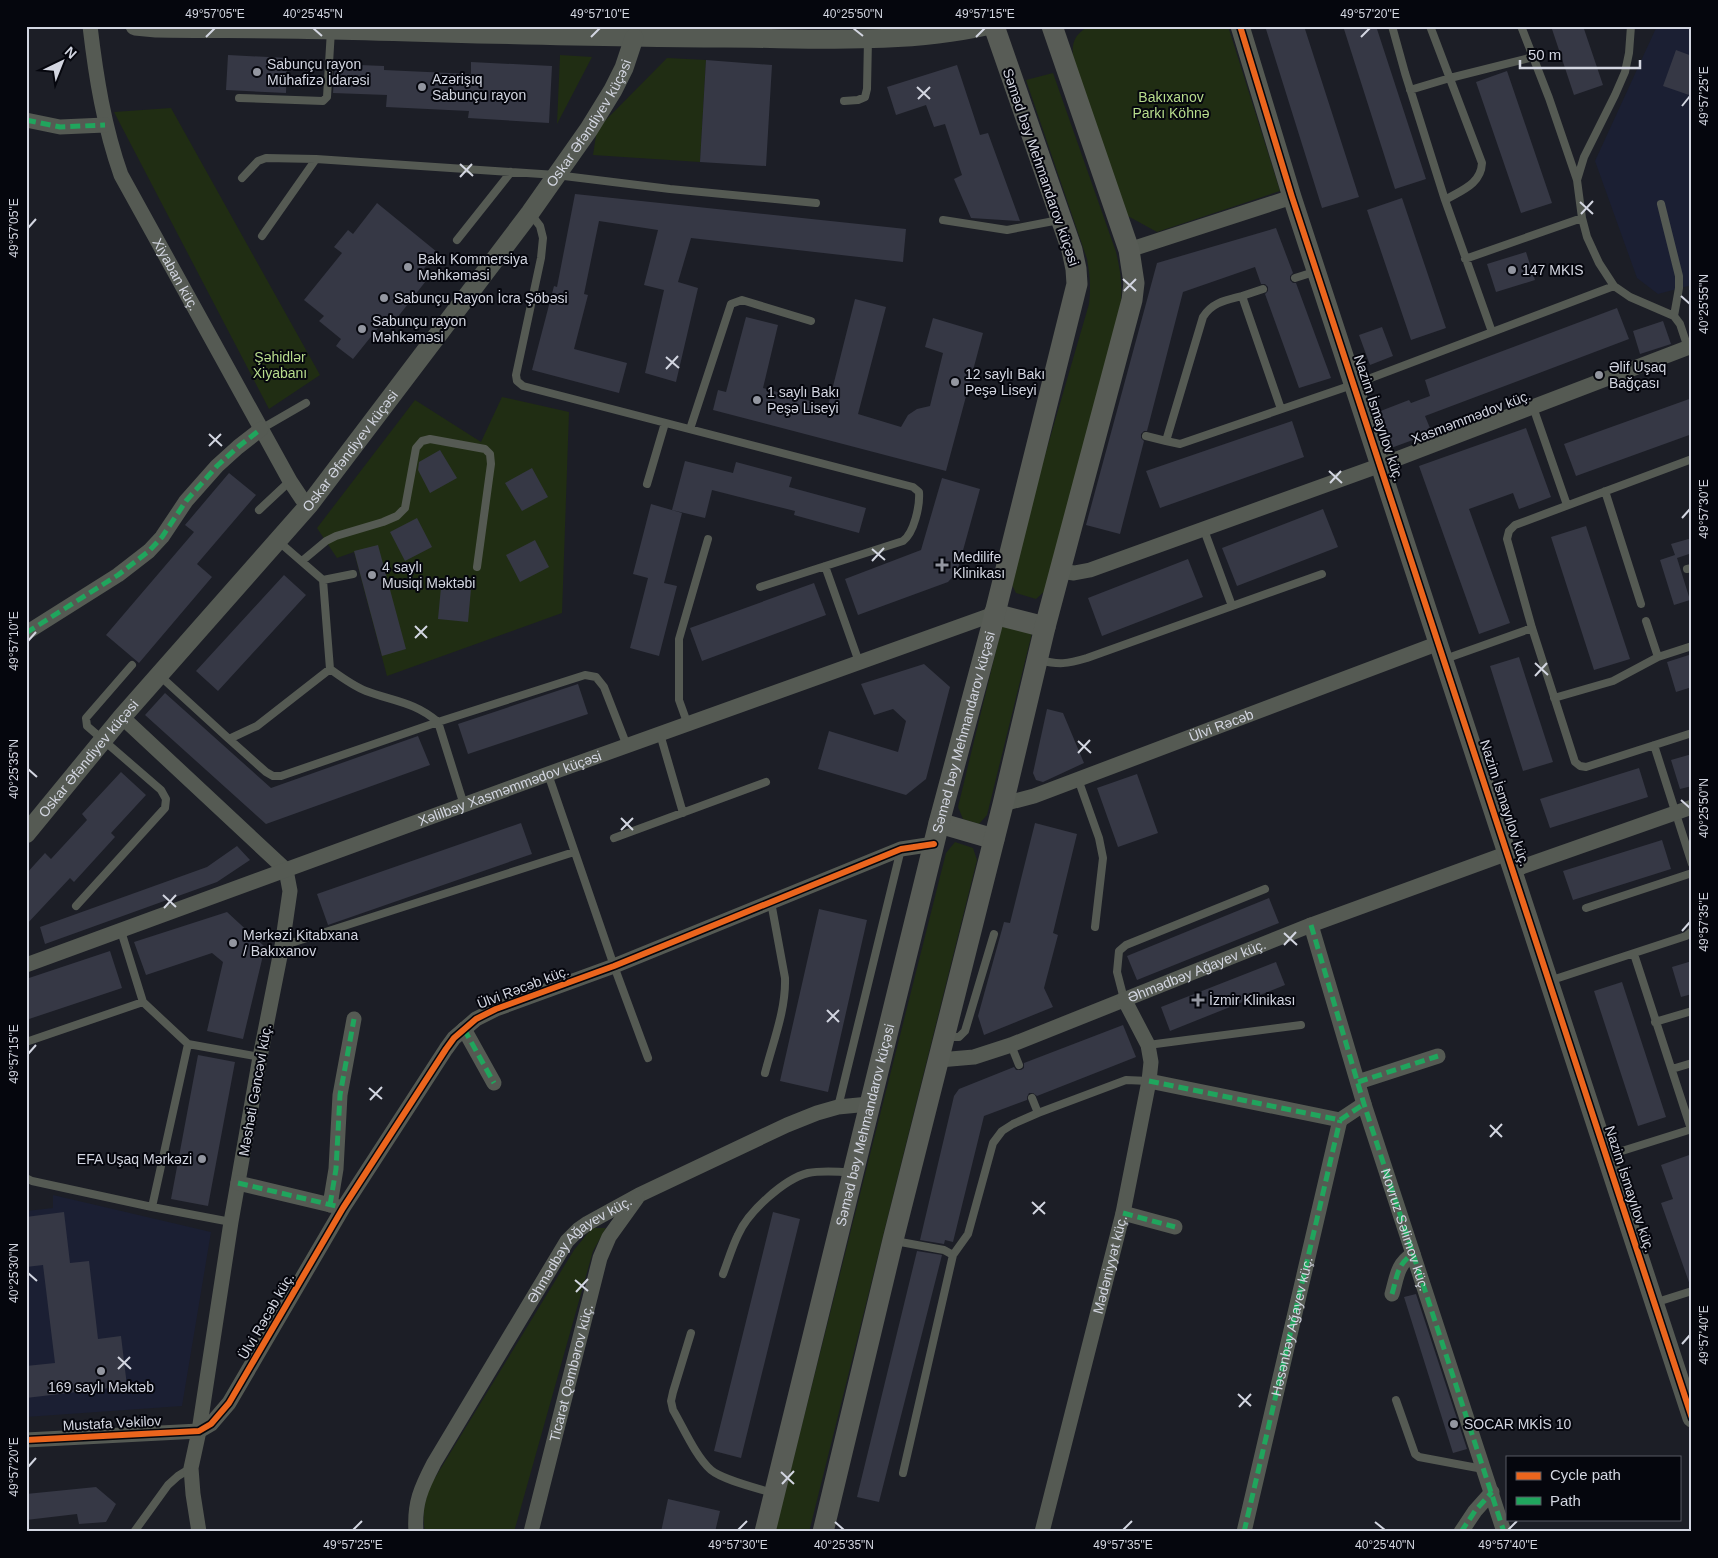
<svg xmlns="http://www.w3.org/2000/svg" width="1718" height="1558" viewBox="0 0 1718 1558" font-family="Helvetica,sans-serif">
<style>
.built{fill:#1b1f33}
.green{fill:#202d13}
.building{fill:#363845}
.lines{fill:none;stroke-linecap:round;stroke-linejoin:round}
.service{stroke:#555a53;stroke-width:8}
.minor{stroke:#555a53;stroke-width:15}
.tertiary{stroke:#555a53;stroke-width:19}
.secondary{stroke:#585c56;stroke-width:21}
.quiet{stroke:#20a55d;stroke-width:5;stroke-dasharray:10 5;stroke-linecap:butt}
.cycleway-casing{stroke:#05060d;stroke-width:9}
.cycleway{stroke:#eb651d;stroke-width:6}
.ticks{fill:none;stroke:#d3d6e1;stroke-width:2}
.poi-dot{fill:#9396a0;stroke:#05060d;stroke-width:2}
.labels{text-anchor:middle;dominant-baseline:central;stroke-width:4;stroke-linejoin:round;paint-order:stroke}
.poi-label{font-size:14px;fill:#d3d6e1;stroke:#05060d;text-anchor:start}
.park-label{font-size:14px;fill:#b7dc8c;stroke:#05060d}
.street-label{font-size:14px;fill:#d3d6e1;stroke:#05060d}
.neatline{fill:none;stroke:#d3d6e1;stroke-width:2}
.ticks-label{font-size:12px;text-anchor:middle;fill:#d3d6e1}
</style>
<rect width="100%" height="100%" fill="#1c1e26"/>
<!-- built -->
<path class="built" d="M1657,26H1692V285L1658,294L1637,278L1595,161Z
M53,1195L211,1232L182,1406L26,1417V1211L53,1208Z"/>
<!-- green -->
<path class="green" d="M1089,26H1228L1280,191L1157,232L1126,215L1074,64C1071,45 1072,36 1089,26Z
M560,55L592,57L557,124Z
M667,58L706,60L700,162L593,155L597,129Z
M1053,73L1116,252C1121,272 1123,289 1120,309L1047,589L1036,599L1016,593L1009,579L1089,304C1091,288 1090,275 1087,259L1026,80Z
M171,108L320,375L269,409L114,112Z
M502,397L569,412L562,613L387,676L354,552L337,558L317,528L415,400L481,442Z
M1002,626L1032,633L987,815L979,824L963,819L958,807Z
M955,842L973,848L977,860L809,1532H775L946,853Z
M592,1228H606L593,1251L514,1532H425C422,1515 424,1502 430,1486L574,1250Z"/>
<!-- building -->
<path class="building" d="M1265,26H1304L1359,197L1322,208Z
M1343,26H1376L1426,179L1395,189Z
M1551,26H1583L1603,85L1574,95Z
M1676,50L1692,56V96L1663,86Z
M228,55L287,58L286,93L226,90Z
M706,60L772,65L766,166L700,162Z
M471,62L552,66L549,123L468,118L469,111L386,107L387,95L333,93L335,64L384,66V70L471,74Z
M957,65L980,135L988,133L1020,221L971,218L954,179L962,175L945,124L934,127L926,105L896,115L887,87Z
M1507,71L1552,203L1521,213L1476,82Z
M575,194L906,229L903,262L691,238L678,282L698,288L676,382L645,373L664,290L644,285L658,230L599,221L584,294L588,295L574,349L627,363L619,393L532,370L554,286L557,287Z
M1402,198L1446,328L1411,340L1367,210Z
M377,203L437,252L422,271L429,277L397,318L390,313L353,359L336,346L341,339L319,321L324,316L304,300L342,253L334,247L348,230L353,234Z
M1276,228L1293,273L1290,276V280L1293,283H1296L1331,378L1299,388L1265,294L1268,291V287L1265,284H1261L1255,267L1183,292L1147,431H1144L1141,434V438L1144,441L1120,534L1086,525L1157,263Z
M1526,252L1535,280L1496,292L1487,264Z
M855,299L886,307L858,414L901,427L908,415L917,409L930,406L943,353L925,347L933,318L983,333L946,471L713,410L718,390L726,392L746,317L778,325L763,388L828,406Z
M1617,308L1629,339L1425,416L1432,433L1391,448L1378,412L1409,400L1411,403L1430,396L1425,380Z
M1663,321L1671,344L1640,354L1633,331Z
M1382,327L1393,356L1370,365L1359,335Z
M1692,398V434L1576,476L1564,444Z
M1292,421L1304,457L1160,508L1146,471Z
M1526,428L1551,497L1519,509L1513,493L1469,509L1510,623L1479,634L1419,466Z
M440,450L457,478L430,493L418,470L419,462Z
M685,461L733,473L736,462L792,477L789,487L866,508L859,533L794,515L795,511L712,490L705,518L672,510Z
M532,468L548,497L522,511L505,483Z
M229,473L256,495L197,564L212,577L139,663L106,635L194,532L185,525Z
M942,478L980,489L957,572L948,582L858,615L845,579L921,550Z
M651,504L682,513L664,583L677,586L659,656L630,648L648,578L633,574Z
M1323,509L1338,547L1237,586L1222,548Z
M417,518L432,547L405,561L390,532Z
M1586,526L1630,659L1594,670L1551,537Z
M1692,538V553L1677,558L1690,600L1674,605L1660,560L1675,555L1671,544Z
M535,540L549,567L520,582L506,555Z
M378,545L406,649L382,656L354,551Z
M1188,559L1203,597L1102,636L1088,598Z
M284,575L306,595L218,691L196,671Z
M814,583L826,615L702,661L690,628Z
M441,587L471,589L468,622L438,619Z
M1692,654V687L1676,692L1667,662Z
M1519,657L1553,762L1523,771L1490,666Z
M924,664L950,687L926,779L906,795L818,769L829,731L898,752L906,721L893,709L874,715L861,684Z
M578,684L588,714L468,754L458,724Z
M165,693L271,788L418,736L430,765L266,824L145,715Z
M1047,709L1063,713L1084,763L1043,782L1036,780L1033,773Z
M1692,754V786L1680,789L1671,760Z
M1639,768L1648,797L1550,828L1540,799Z
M121,772L146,795L111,833L115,837L74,882L70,878L26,925V874L45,853L51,859L87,820L82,814Z
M1137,774L1158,833L1118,847L1097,788Z
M521,823L532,854L328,925L317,894Z
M1035,823L1077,834L1053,933L1058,935L1044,988L1053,1007L984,1035L978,1016L1004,922L1010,923Z
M1662,840L1671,869L1573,900L1563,871Z
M237,846L250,860L217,882L45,944L40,927L207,867Z
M1269,898L1279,923L1137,980L1127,956Z
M819,909L867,920L828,1092L780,1081Z
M227,912L265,947L243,1039L207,1031L223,962L212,953L146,975L134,942Z
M110,951L122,988L26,1020V979Z
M1692,961V994L1681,997L1672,967Z
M1276,962L1285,985L1170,1031L1161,1007Z
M1622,982L1666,1117L1638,1126L1594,991Z
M1123,1025L1136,1057L1037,1096L1033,1093H1029L1027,1097V1100L984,1116L953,1242L945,1240L944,1244L920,1240L954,1096L959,1089L1014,1067L1016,1070H1021L1024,1068V1063Z
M198,1055L235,1062L208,1206L171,1199Z
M1692,1154V1285H1690L1661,1203L1673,1199L1661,1165Z
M64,1212L70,1263L89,1261L98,1339L121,1336L127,1386L26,1398V1366L55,1363L43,1265L26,1267V1217Z
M773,1212L800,1219L741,1458L714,1451Z
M917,1251L942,1255L879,1502L857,1497Z
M1416,1294L1467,1449L1453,1453L1404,1297Z
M96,1487L116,1504L106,1522L79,1524L77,1514L26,1520V1494Z
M668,1499L720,1511L715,1532H661Z"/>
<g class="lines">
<!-- service -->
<path class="service" d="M1392,26L1405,73L1445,200
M1430,26L1482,163C1481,184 1462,190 1445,200L1492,332
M1521,26L1549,98L1577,180
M1631,26L1629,53L1625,72L1615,95L1584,157L1577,180L1582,218L1587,237L1599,263L1614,286L1630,297L1674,316L1680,324L1688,348
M1410,90L1450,78L1533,57
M239,98L323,101L327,97L331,30
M844,101L858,100L865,97L867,89L868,39
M242,178L258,161L266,158L316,159
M1661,204L1679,276V288L1674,316
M530,213L540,226L543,238L541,258L516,375L517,381L523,386L913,487L919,492C920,506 914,533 903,541L760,587
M943,220L1007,230L1059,220
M262,236L316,159L556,175L670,189L816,203
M457,240L511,172
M1465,259L1582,218
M1295,278L1317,271
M1242,296L1263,289
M1533,407L1567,505
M1281,409L1242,296C1227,300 1212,302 1203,317L1166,441L1180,444L1355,384L1614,286
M261,429L306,403
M690,429L731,304L742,300L811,321
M1146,436L1166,441
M1692,459L1515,525L1509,531L1507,539L1532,628L1575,762L1580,766L1586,767L1692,733
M647,484L665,423
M1605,491L1641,604
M259,510L290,481
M1204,530L1232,606
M302,561L326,541L336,536L383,522L397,516L405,508L416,448L422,441L430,439L485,449L490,454L491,464L477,567
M825,566L859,662
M1687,569L1692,568
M323,580L353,574
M1646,621L1658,657
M1445,659L1532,628
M1039,660C1059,665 1067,664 1087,658L1322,574
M330,669C341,677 353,686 366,691C393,701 415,702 438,722L464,805
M159,675L229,739L257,726L330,669L323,580L278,541
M1554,698L1613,681L1658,657L1692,646
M688,725L679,700V639L708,539
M660,734L683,813
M229,739L266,772L273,776H281L438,722L585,675L596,677L604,687L627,746
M1654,745L1692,864
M548,774L614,966L648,1058
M1078,779L1099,838L1103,858L1095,927
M614,838L766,782
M76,906L165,808L166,799L161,790L87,726L86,718L132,665
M1586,908L1692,873
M121,931L143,1002
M282,946L574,852
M1634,954L1691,1129
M1549,981L1686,936L1692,931
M1124,999L1117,972L1119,951L1126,945L1265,889
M1655,1022L1692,1011
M947,1037H959L965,1031L994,934
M26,1042L143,1002L188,1044L152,1207
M188,1044L260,1057
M1011,1045L1019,1065
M1148,1045L1301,1025
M1672,1069L1692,1063
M765,1073C773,1042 786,1010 785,978L771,902
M1032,1098L1038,1113
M838,1107L901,849
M1606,1156L1692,1129
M26,1178L32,1181L152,1207L231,1222
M895,1241L944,1250L953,1255
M723,1274C728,1261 732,1247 738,1235C748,1212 784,1179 808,1173C822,1170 837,1172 851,1172
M1654,1303L1692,1291
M691,1333L673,1392L671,1401L673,1410C683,1427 696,1457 711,1470C723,1480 757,1488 773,1493
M1396,1400L1415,1454L1419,1457L1483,1469
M903,1473L953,1255L968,1234L993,1143L1002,1131L1013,1124L1038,1113L1126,1080L1149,1081
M134,1532L168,1485L178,1476L191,1468"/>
<!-- minor -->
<g class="minor">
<path id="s1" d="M90,26C96,77 104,127 121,175L290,481L302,499L309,505"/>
<path d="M26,120L60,127L105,125"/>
<path d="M1129,250L1292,197"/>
<path d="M1060,571L1074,573L1090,570L1381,465L1692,346"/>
<path d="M26,633L118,575L149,551L162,537L186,501L217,466L238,447L261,429"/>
<path d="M122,717L286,870L290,891L282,946L260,1057L231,1222L199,1431L191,1468L193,1494L199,1532"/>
<path id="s2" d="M1003,804L1034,796L1439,643"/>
<path d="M1513,870L1692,807"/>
<path d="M1311,925L1364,1104L1504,1532"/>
<path id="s3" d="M26,965L548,774L994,614"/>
<path d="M464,1029L494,1083"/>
<path id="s4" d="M939,1060L974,1057L1011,1045L1311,925L1508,853"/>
<path d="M1149,1081L1340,1120L1364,1104"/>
<path d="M1358,1082L1438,1056"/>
<path d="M238,1183L339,1207"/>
<path d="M330,1205L336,1169L340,1095L354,1019"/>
<path d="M1123,1213L1175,1227"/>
<path d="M1392,1294C1397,1277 1397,1264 1413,1254"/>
<path d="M26,1440L199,1431L211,1424L229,1403L343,1208L446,1049L454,1038L476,1019L496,1009L614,966L901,849L934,844"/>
<path id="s5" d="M416,1532C414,1503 421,1488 434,1463L567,1241L578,1230L588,1223L639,1195L787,1125L817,1113L838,1107L869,1104"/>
<path id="s6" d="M531,1532L600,1258L609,1237L637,1198"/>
<path id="s7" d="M1042,1532L1123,1213L1149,1081L1151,1062L1148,1045L1124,999"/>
<path d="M1244,1532L1340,1120"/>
<path d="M1461,1532L1475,1511L1492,1492"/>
</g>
<!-- tertiary -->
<g class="tertiary">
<path d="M135,26L156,28C215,29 273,28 332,30C463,33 593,38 724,38C811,38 900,45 986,26"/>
<path d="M1240,26L1292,197L1692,1418"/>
<path id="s8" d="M26,834L122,717L309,505L530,213L589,129L613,90L624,68L634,38"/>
</g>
<!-- secondary -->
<g class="secondary">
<path d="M994,614L1045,627"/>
<path d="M939,823L994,839"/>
<path id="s9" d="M765,1532L939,823L991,629L1077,284L1076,269L1072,250L994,26"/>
<path d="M823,1532L893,1240L1003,804L1045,627L1132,300L1134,283L1129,250L1052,26"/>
</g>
<!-- quiet -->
<g class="quiet">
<path d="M26,120L60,127L105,125"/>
<path d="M26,633L118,575L149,551L162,537L186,501L217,466L238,447L261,429"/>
<path id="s10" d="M1311,925L1364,1104L1504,1532"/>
<path d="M464,1029L494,1083"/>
<path d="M1149,1081L1340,1120L1364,1104"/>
<path d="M1358,1082L1438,1056"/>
<path d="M238,1183L336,1206"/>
<path d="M330,1205L336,1169L340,1095L354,1019"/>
<path d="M1123,1213L1175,1227"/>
<path d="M1392,1294C1397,1277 1397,1264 1413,1254"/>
<path id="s11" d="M1244,1532L1340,1120"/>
<path d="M1461,1532L1475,1511L1492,1492"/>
</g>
<!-- cycleway casing -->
<g class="cycleway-casing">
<path id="cycleway" d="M1240,26L1292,197L1692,1418
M26,1440L199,1431L211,1424L229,1403L343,1208L446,1049L454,1038L476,1019L496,1009L614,966L901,849L934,844"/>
</g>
<!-- cycleway -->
<use href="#cycleway" class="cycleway"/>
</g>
<!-- ticks -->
<path class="ticks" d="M313,28L322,36M853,28L863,36M206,37L215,28M591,37L600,28M976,37L985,28M1361,37L1370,28M917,87L930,99M918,99L930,87M1682,106L1690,96M460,164L473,176M460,177L472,164M1580,202L1593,214M1581,214L1593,201M28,228L36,219M1123,279L1136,291M1124,291L1136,279M1681,296L1690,304M666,357L679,368M666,369L678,356M209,434L222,446M209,446L221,434M1329,471L1342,483M1330,483L1341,471M1682,518L1690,509M872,549L885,560M872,561L884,548M415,626L427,638M415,638L427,626M28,641L36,632M1535,663L1548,675M1535,676L1547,663M1078,741L1091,753M1078,753L1090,740M28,769L37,777M1681,800L1690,808M621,818L633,830M621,830L633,818M163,895L176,907M164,908L176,895M1682,931L1690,922M1284,933L1297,945M1284,945L1296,932M827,1010L839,1022M827,1022L839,1010M28,1054L36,1045M369,1088L382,1099M370,1100L382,1087M1490,1125L1502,1137M1490,1137L1502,1124M1032,1202L1045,1214M1033,1214L1045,1202M28,1273L37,1281M575,1280L588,1291M576,1292L588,1279M1682,1344L1690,1335M118,1357L131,1369M118,1369L130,1357M1238,1394L1251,1406M1239,1407L1251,1394M28,1467L36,1458M781,1472L794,1484M782,1484L794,1471M835,1522L844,1530M1375,1522L1385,1530M353,1530L362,1521M738,1530L747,1521M1123,1530L1132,1521M1508,1530L1517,1521"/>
<!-- markers -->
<g class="poi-dot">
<circle cx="257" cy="72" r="5"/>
<circle cx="422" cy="87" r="5"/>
<circle cx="408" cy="267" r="5"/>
<circle cx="1512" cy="270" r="5"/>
<circle cx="384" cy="298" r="5"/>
<circle cx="362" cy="329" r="5"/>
<circle cx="1599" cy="375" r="5"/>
<circle cx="955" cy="382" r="5"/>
<circle cx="757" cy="400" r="5"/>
<path d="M939.5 557.5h5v5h5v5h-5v5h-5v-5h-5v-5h5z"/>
<circle cx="372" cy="575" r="5"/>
<circle cx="233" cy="943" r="5"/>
<path d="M1195.5 992.5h5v5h5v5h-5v5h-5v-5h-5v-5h5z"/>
<circle cx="202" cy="1159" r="5"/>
<circle cx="101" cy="1371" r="5"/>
<circle cx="1454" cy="1424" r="5"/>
</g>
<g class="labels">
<!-- poi labels -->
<g class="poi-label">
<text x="267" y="64">Sabunçu rayon<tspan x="267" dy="16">Mühafizə İdarəsi</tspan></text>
<text x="432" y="79">Azərişıq<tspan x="432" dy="16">Sabunçu rayon</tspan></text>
<text x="418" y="259">Bakı Kommersiya<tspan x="418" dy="16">Məhkəməsi</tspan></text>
<text x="1522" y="270">147 MKIS</text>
<text x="394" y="298">Sabunçu Rayon İcra Şöbəsi</text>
<text x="372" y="321">Sabunçu rayon<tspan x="372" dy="16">Məhkəməsi</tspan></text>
<text x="1609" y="367">Əlif Uşaq<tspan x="1609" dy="16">Bağçası</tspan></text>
<text x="965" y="374">12 saylı Bakı<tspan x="965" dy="16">Peşə Liseyi</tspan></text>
<text x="767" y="392">1 saylı Bakı<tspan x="767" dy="16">Peşə Liseyi</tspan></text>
<text x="953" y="557">Medilife<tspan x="953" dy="16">Klinikası</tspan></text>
<text x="382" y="567">4 saylı<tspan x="382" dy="16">Musiqi Məktəbi</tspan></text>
<text x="243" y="935">Mərkəzi Kitabxana<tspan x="243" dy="16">/ Bakıxanov</tspan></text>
<text x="1209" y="1000">İzmir Klinikası</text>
<text x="192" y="1159" text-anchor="end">EFA Uşaq Mərkəzi</text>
<text x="101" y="1387" text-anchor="middle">169 saylı Məktəb</text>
<text x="1464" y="1424">SOCAR MKİS 10</text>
</g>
<!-- park labels -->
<g class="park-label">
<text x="1171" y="97">Bakıxanov<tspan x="1171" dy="16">Parkı Köhnə</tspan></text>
<text x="280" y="357">Şəhidlər<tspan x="280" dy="16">Xiyabanı</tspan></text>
</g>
<!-- street labels -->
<g class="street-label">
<text stroke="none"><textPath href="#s8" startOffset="908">Oskar Əfəndiyev küçəsi</textPath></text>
<text transform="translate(1041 167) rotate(71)">Səməd bəy Mehmandarov küçəsi</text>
<text stroke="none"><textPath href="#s1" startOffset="266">Xiyaban küç.</textPath></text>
<text transform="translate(1471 417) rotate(-21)">Xasməmmədov küç.</text>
<text transform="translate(1379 418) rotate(72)">Nazim İsmayılov küç.</text>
<text stroke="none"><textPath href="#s8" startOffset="502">Oskar Əfəndiyev küçəsi</textPath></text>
<text stroke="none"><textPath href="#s2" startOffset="232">Ülvi Rəcəb</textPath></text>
<text stroke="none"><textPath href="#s9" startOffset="824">Səməd bəy Mehmandarov küçəsi</textPath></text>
<text stroke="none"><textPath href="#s8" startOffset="98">Oskar Əfəndiyev küçəsi</textPath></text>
<text stroke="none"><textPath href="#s3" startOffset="515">Xəlilbəy Xasməmmədov küçəsi</textPath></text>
<text transform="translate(1505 803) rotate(72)">Nazim İsmayılov küç.</text>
<text stroke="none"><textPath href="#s4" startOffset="274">Əhmədbəy Ağayev küç.</textPath></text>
<text transform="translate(523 987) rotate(-21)">Ülvi Rəcəb küç.</text>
<text transform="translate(255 1090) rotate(-80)">Məshəti Gəncəvi küç.</text>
<text stroke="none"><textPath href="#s9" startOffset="419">Səməd bəy Mehmandarov küçəsi</textPath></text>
<text transform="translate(1630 1189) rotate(72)">Nazim İsmayılov küç.</text>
<text stroke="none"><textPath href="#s10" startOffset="319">Novruz Səlimov küç.</textPath></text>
<text stroke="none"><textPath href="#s5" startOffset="334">Əhmədbəy Ağayev küç.</textPath></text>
<text stroke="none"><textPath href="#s7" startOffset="276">Mədəniyyət küç.</textPath></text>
<text transform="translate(266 1316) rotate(-60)">Ülvi Rəcəb küç.</text>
<text stroke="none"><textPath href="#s11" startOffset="211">Həsənbəy Ağayev küç.</textPath></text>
<text stroke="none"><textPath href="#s6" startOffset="164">Ticarət Qəmbərov küç.</textPath></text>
<text transform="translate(112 1423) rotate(-3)">Mustafa Vəkilov</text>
</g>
</g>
<!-- border -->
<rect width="1718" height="1558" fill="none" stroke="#05060d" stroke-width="55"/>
<!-- legend -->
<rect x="1506" y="1456" width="175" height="65" fill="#05060d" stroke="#575962"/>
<rect x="1516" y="1472" width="25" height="8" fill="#eb651d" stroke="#575962"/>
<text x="1550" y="1480" font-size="15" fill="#d3d6e1">Cycle path</text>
<rect x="1516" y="1497" width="25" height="8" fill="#20a55d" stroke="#575962"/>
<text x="1550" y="1506" font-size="15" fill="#d3d6e1">Path</text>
<!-- north arrow -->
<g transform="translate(62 62) rotate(43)" stroke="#05060d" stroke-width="4" paint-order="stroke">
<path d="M0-4L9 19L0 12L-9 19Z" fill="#d3d6e1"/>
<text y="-8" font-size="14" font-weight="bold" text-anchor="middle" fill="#d3d6e1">N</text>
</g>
<!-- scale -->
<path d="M1520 60v8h120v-8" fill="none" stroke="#d3d6e1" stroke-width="2.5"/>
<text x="1528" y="60" font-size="15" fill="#d3d6e1" stroke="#05060d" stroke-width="4" paint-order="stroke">50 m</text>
<rect x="28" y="28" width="1662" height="1502" class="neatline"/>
<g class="ticks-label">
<text x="215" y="18">49°57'05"E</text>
<text x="313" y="18">40°25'45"N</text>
<text x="600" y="18">49°57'10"E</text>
<text x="853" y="18">40°25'50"N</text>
<text x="985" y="18">49°57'15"E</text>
<text x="1370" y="18">49°57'20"E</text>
<text transform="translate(1704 96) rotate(-90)" y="4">49°57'25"E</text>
<text transform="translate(14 228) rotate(-90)" y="4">49°57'05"E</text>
<text transform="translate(1704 304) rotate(-90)" y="4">40°25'55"N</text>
<text transform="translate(1704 509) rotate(-90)" y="4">49°57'30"E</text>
<text transform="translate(14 641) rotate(-90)" y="4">49°57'10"E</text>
<text transform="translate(14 769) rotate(-90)" y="4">40°25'35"N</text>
<text transform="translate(1704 808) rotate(-90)" y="4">40°25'50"N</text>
<text transform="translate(1704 922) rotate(-90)" y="4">49°57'35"E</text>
<text transform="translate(14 1054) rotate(-90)" y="4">49°57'15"E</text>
<text transform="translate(14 1273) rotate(-90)" y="4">40°25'30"N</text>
<text transform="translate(1704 1335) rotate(-90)" y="4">49°57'40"E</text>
<text transform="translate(14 1467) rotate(-90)" y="4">49°57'20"E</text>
<text x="353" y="1549">49°57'25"E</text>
<text x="738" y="1549">49°57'30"E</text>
<text x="844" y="1549">40°25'35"N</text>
<text x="1123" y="1549">49°57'35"E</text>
<text x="1385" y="1549">40°25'40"N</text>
<text x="1508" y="1549">49°57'40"E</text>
</g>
</svg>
